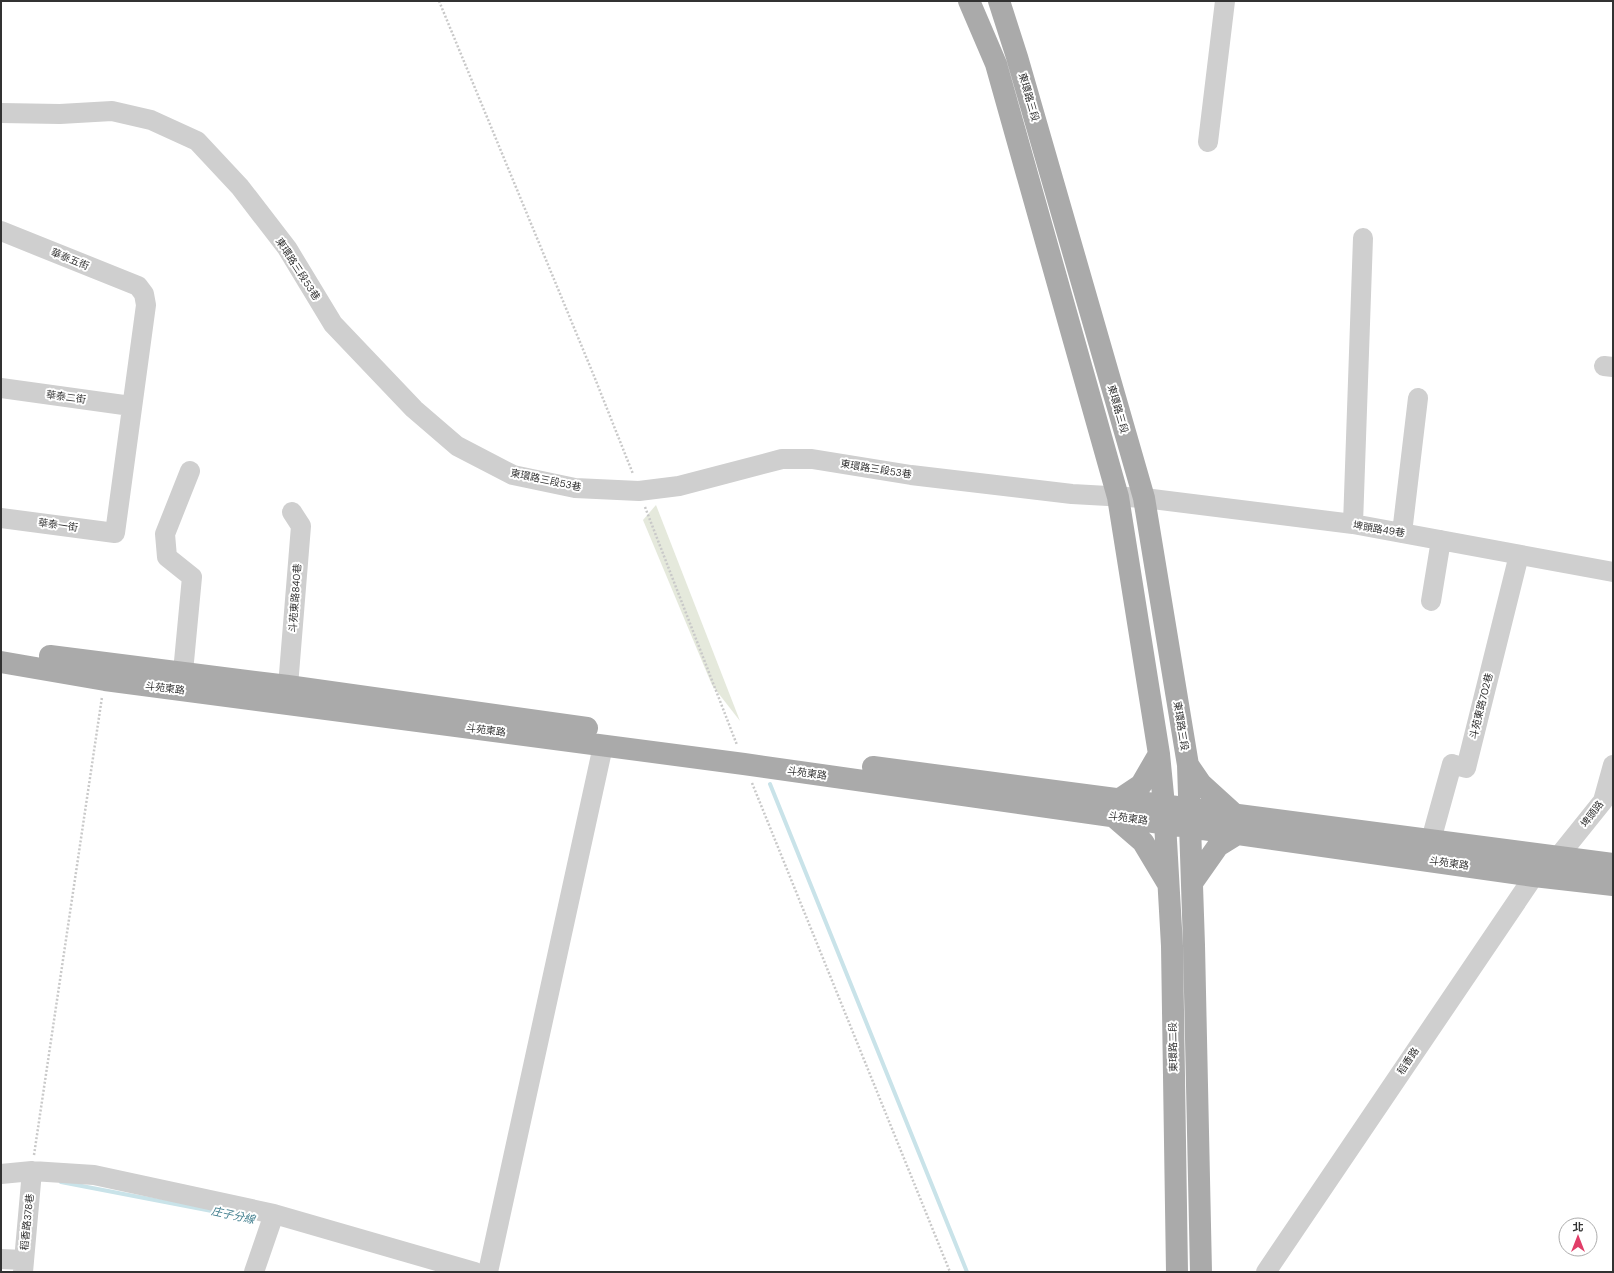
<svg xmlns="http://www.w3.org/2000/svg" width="1614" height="1273" viewBox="0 0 1614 1273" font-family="'DM Sans','Noto Sans TC',sans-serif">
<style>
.green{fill:#e5e9dc}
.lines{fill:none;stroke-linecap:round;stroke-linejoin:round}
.stream{stroke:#c9e3e9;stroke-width:4}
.path{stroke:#c9c9c9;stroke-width:2.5;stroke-dasharray:2 2;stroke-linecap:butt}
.minor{stroke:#cfcfcf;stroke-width:20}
.major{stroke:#aaa;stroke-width:22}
.labels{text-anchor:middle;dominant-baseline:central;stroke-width:4;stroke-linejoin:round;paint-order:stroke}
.street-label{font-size:10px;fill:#323232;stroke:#fff}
.water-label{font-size:11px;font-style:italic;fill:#3f7d8d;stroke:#fff}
</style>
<rect width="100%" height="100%" fill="#fff"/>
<!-- green -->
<path class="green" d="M656,505L740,721L712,685L643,520Z"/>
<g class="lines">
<!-- stream -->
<path class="stream" d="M770,784L967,1272
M61,1182L217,1212"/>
<!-- path -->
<path class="path" d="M439,1L594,376L633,474
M645,507L737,745
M752,783L950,1272
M34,1155L102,697"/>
<!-- minor -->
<path class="minor" d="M1,113L60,114L112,111L151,120L197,141L240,187L287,248L333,324L414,409L457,446L513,475L575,488L639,491L679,486L782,459H812L911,475L1072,494L1144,498L1353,524L1613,572
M1208,142L1225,1
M1,231L138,286L144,294L146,305L115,533L1,518
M1604,366L1613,367
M1,388L131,406
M1353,524L1363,238
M1402,533L1418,398
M1431,601L1441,540
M183,672L192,577L167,557L165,534L190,471
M288,686L301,526L292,512
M1431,840L1452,764L1466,768L1519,555
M1,1174L32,1171L94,1175L274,1214L475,1272
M1,1259L23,1260
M23,1272L32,1171
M254,1272L274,1214
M488,1272L603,746
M1266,1272L1534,876L1558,857L1603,801L1613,765"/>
<!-- major -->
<path class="major" d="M969,1L996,64L1118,497L1159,754L1164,805L1172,946L1177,1272
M999,1L1017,57L1144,498L1188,765L1194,945L1201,1272
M50,656L288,686L587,728
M1,662L105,680L744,764L1534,876L1613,885
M1188,765L1201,784L1234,814
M873,767L1613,864
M1120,799L1141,785L1159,754
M1113,816L1143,842L1167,882
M1192,883L1218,846L1239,833"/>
</g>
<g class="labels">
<!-- street labels -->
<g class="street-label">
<text transform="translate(1029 97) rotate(74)">東環路三段</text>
<text transform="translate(70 259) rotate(22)">華泰五街</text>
<text transform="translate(298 269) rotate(57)">東環路三段53巷</text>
<text transform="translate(66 397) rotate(8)">華泰二街</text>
<text transform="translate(1118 409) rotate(74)">東環路三段</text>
<text transform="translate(876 469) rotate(9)">東環路三段53巷</text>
<text transform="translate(546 480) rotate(12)">東環路三段53巷</text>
<text transform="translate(58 525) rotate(8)">華泰一街</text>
<text transform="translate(1379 529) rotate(9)">埤頭路49巷</text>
<text transform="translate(295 598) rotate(-86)">斗苑東路840巷</text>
<text transform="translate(165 688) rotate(7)">斗苑東路</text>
<text transform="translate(1481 706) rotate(-76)">斗苑東路702巷</text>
<text transform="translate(1181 726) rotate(81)">東環路三段</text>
<text transform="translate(486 730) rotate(7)">斗苑東路</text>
<text transform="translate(807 773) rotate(8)">斗苑東路</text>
<text transform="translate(1592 814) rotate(-53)">埤頭路</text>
<text transform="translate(1128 818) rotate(8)">斗苑東路</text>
<text transform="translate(1449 863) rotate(8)">斗苑東路</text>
<text transform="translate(1173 1047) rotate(-91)">東環路二段</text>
<text transform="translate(1408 1061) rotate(-56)">稻香路</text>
<text transform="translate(27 1222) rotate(-84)">稻香路378巷</text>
</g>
<!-- water labels -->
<g class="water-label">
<text transform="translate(233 1215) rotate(12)">庄子分線</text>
</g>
</g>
<!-- border -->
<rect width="1614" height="1273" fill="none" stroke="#323232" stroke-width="4"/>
<!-- north arrow -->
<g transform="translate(1578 1237)"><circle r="19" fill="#ffffff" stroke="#adadad"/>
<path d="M0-3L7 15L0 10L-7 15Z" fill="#e13d68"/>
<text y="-6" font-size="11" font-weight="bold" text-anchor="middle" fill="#323232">北</text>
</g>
</svg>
